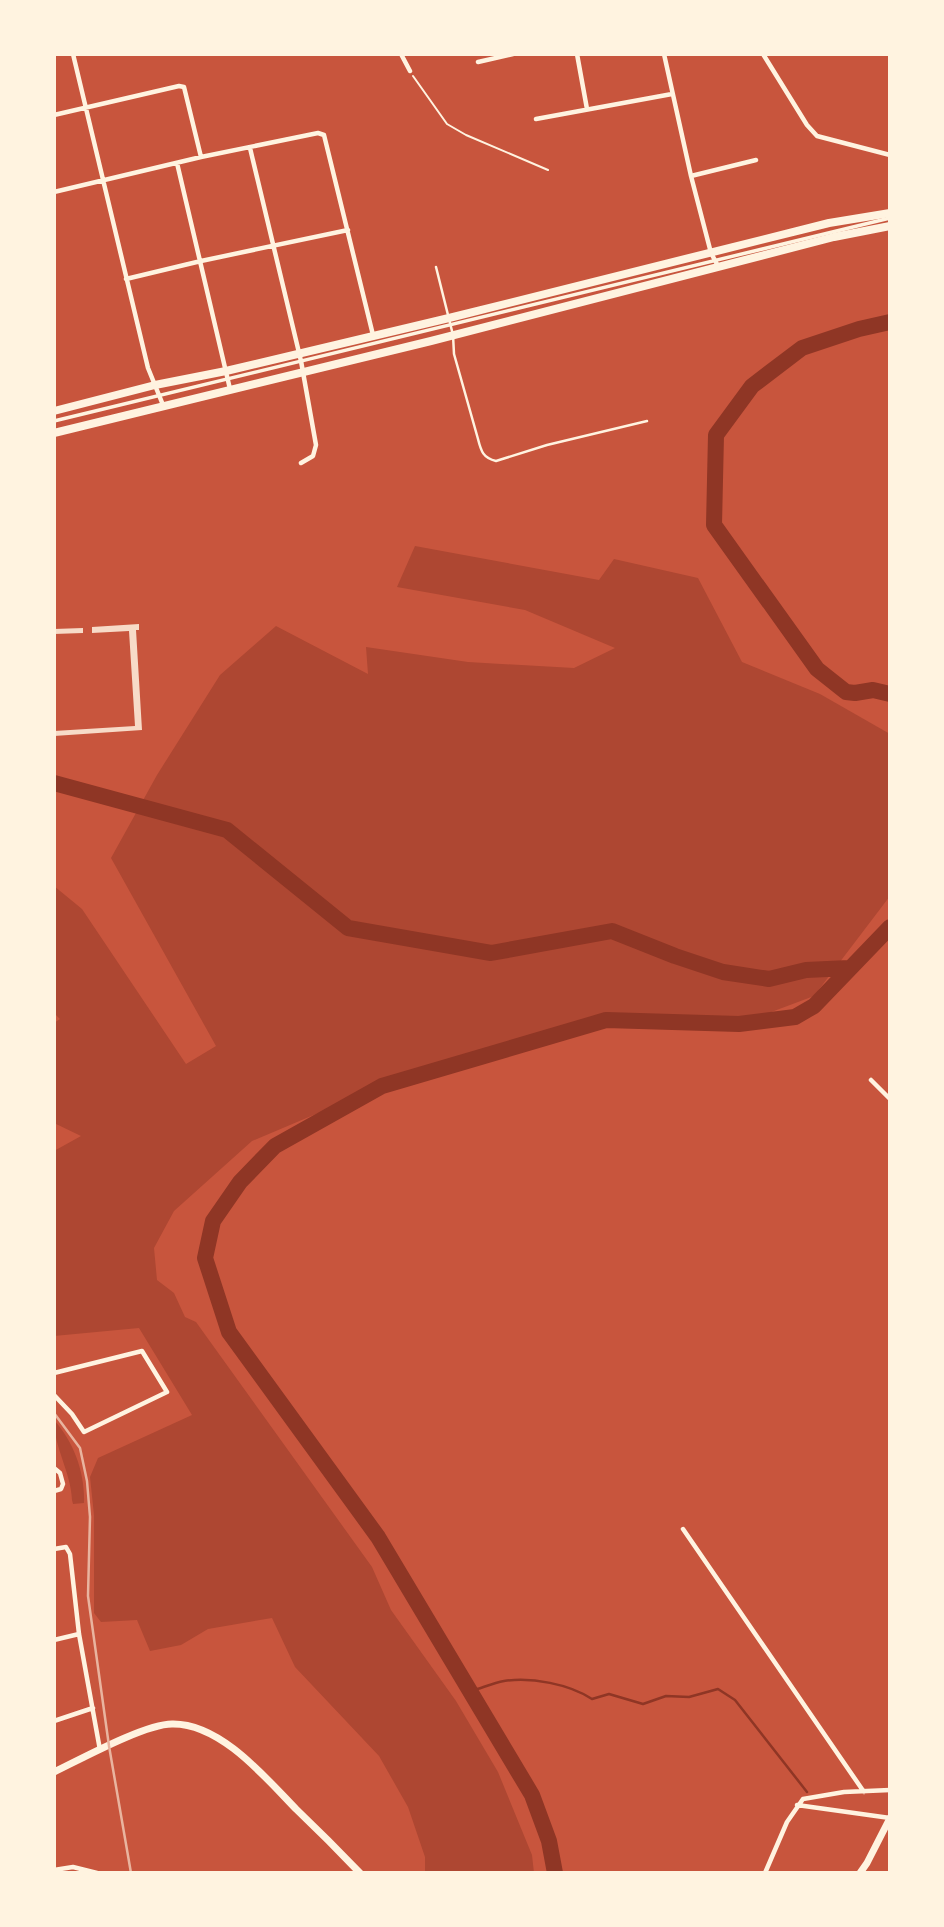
<svg xmlns="http://www.w3.org/2000/svg" width="944" height="1927" viewBox="0 0 944 1927" font-family="Poppins,sans-serif">
<style>
.green{fill:#ae4732}
.lines{fill:none;stroke-linecap:round;stroke-linejoin:round}
.stream{stroke:#8f3625;stroke-width:2.5}
.river{stroke:#8f3625;stroke-width:16}
.building{fill:#f7dbc8}
.path{stroke:#fff3e0;stroke-width:2}
.service{stroke:#fff3e0;stroke-width:2.5}
.pedestrian{stroke:#fff3e0;stroke-width:3.5}
.minor{stroke:#fff3e0;stroke-width:4.5}
.secondary{stroke:#fff3e0;stroke-width:7}
.trunk{stroke:#fff3e0;stroke-width:8}
.rail{stroke:#e9b49f;stroke-width:2.5}
</style>
<rect width="100%" height="100%" fill="#c8553d"/>
<!-- green -->
<path class="green" d="M415,546L599,580L614,559L698,578L742,662L820,694L890,734V896L814,996L739,1024L606,1020L382,1086L252,1141L174,1211L154,1248L157,1280L174,1293L185,1317L196,1322L372,1567L391,1610L456,1701L498,1772L532,1855L534,1873H425V1857L408,1807L379,1756L295,1667L272,1618L208,1629L181,1645L150,1651L137,1620L101,1622L94,1613V1515L90,1477L98,1458L192,1415L139,1328L54,1336V1151L81,1136L54,1123V1023L60,1019L54,1013V886L82,909L186,1064L216,1046L111,858L157,775L220,675L276,626L368,674L366,647L468,662L574,668L615,648L525,610L397,587Z
M54,1420C74,1442 85,1473 84,1503L73,1504L72,1500C71,1472 54,1448 54,1420Z"/>
<g class="lines">
<!-- stream -->
<path class="stream" d="M471,1691C482,1688 493,1683 504,1681C532,1677 569,1684 592,1699L609,1694L643,1704L666,1696L689,1697L718,1689L735,1700L807,1792"/>
<!-- river -->
<path class="river" d="M890,322L859,329L802,348L752,386L716,435L714,525L817,669L846,692L855,693L873,690L890,694
M54,783L227,830L348,928L491,953L612,931L675,956L723,972L769,979L806,970L849,968
M555,1873L549,1841L532,1795L378,1537L229,1332L205,1258L213,1221L240,1182L275,1146L382,1086L606,1020L739,1024L795,1017L814,1006L890,927"/>
</g>
<!-- building -->
<path class="building" d="M139,624V630H136L142,730L54,736V731L135,726L129,631L92,633V627Z
M83,628V633L54,634V629Z"/>
<g class="lines">
<!-- path -->
<path class="path" d="M413,76L447,124L466,135L548,170"/>
<!-- service -->
<path class="service" d="M436,267L453,335L454,354L478,439C481,451 483,458 496,461L547,445L647,421"/>
<!-- pedestrian -->
<path class="pedestrian" d="M54,421L890,218"/>
<!-- minor -->
<path class="minor" d="M73,54L148,368L163,405
M401,54L410,71
M577,54L587,109
M664,54L691,176L711,253L718,266
M763,54L807,125L817,136L890,155
M478,62L513,54
M54,115L179,86L184,87L201,157
M536,119L672,94
M250,148L301,361L316,445L313,456L301,463
M177,163L230,389
M691,176L756,160
M54,192L201,157L318,133L324,135L373,335
M126,279L201,261L348,230
M871,1080L890,1099
M54,1373L142,1351L167,1392L84,1432L72,1414L54,1395
M54,1468L60,1473L63,1484L61,1489L54,1491
M683,1529L864,1792
M54,1549L66,1547L70,1554L79,1634L100,1750
M54,1640L79,1634
M54,1721L93,1708
M797,1805L890,1818
M54,1870L73,1867L97,1873
M765,1873L787,1822L803,1799L844,1792L890,1790"/>
<!-- secondary -->
<path class="secondary" d="M54,1772C81,1759 145,1724 172,1724C220,1723 265,1777 296,1809C318,1830 339,1851 360,1873
M860,1873L867,1863L890,1818"/>
<!-- trunk -->
<path class="trunk" d="M54,411L155,385L226,371L449,318L829,223L890,213
M54,433L431,341L834,237L890,226"/>
<!-- rail -->
<path class="rail" d="M54,1413L80,1448L87,1481L90,1517L88,1596L109,1746L131,1873"/>
</g>
<!-- border -->
<rect width="944" height="1927" fill="none" stroke="#fff3e0" stroke-width="112"/>
</svg>
